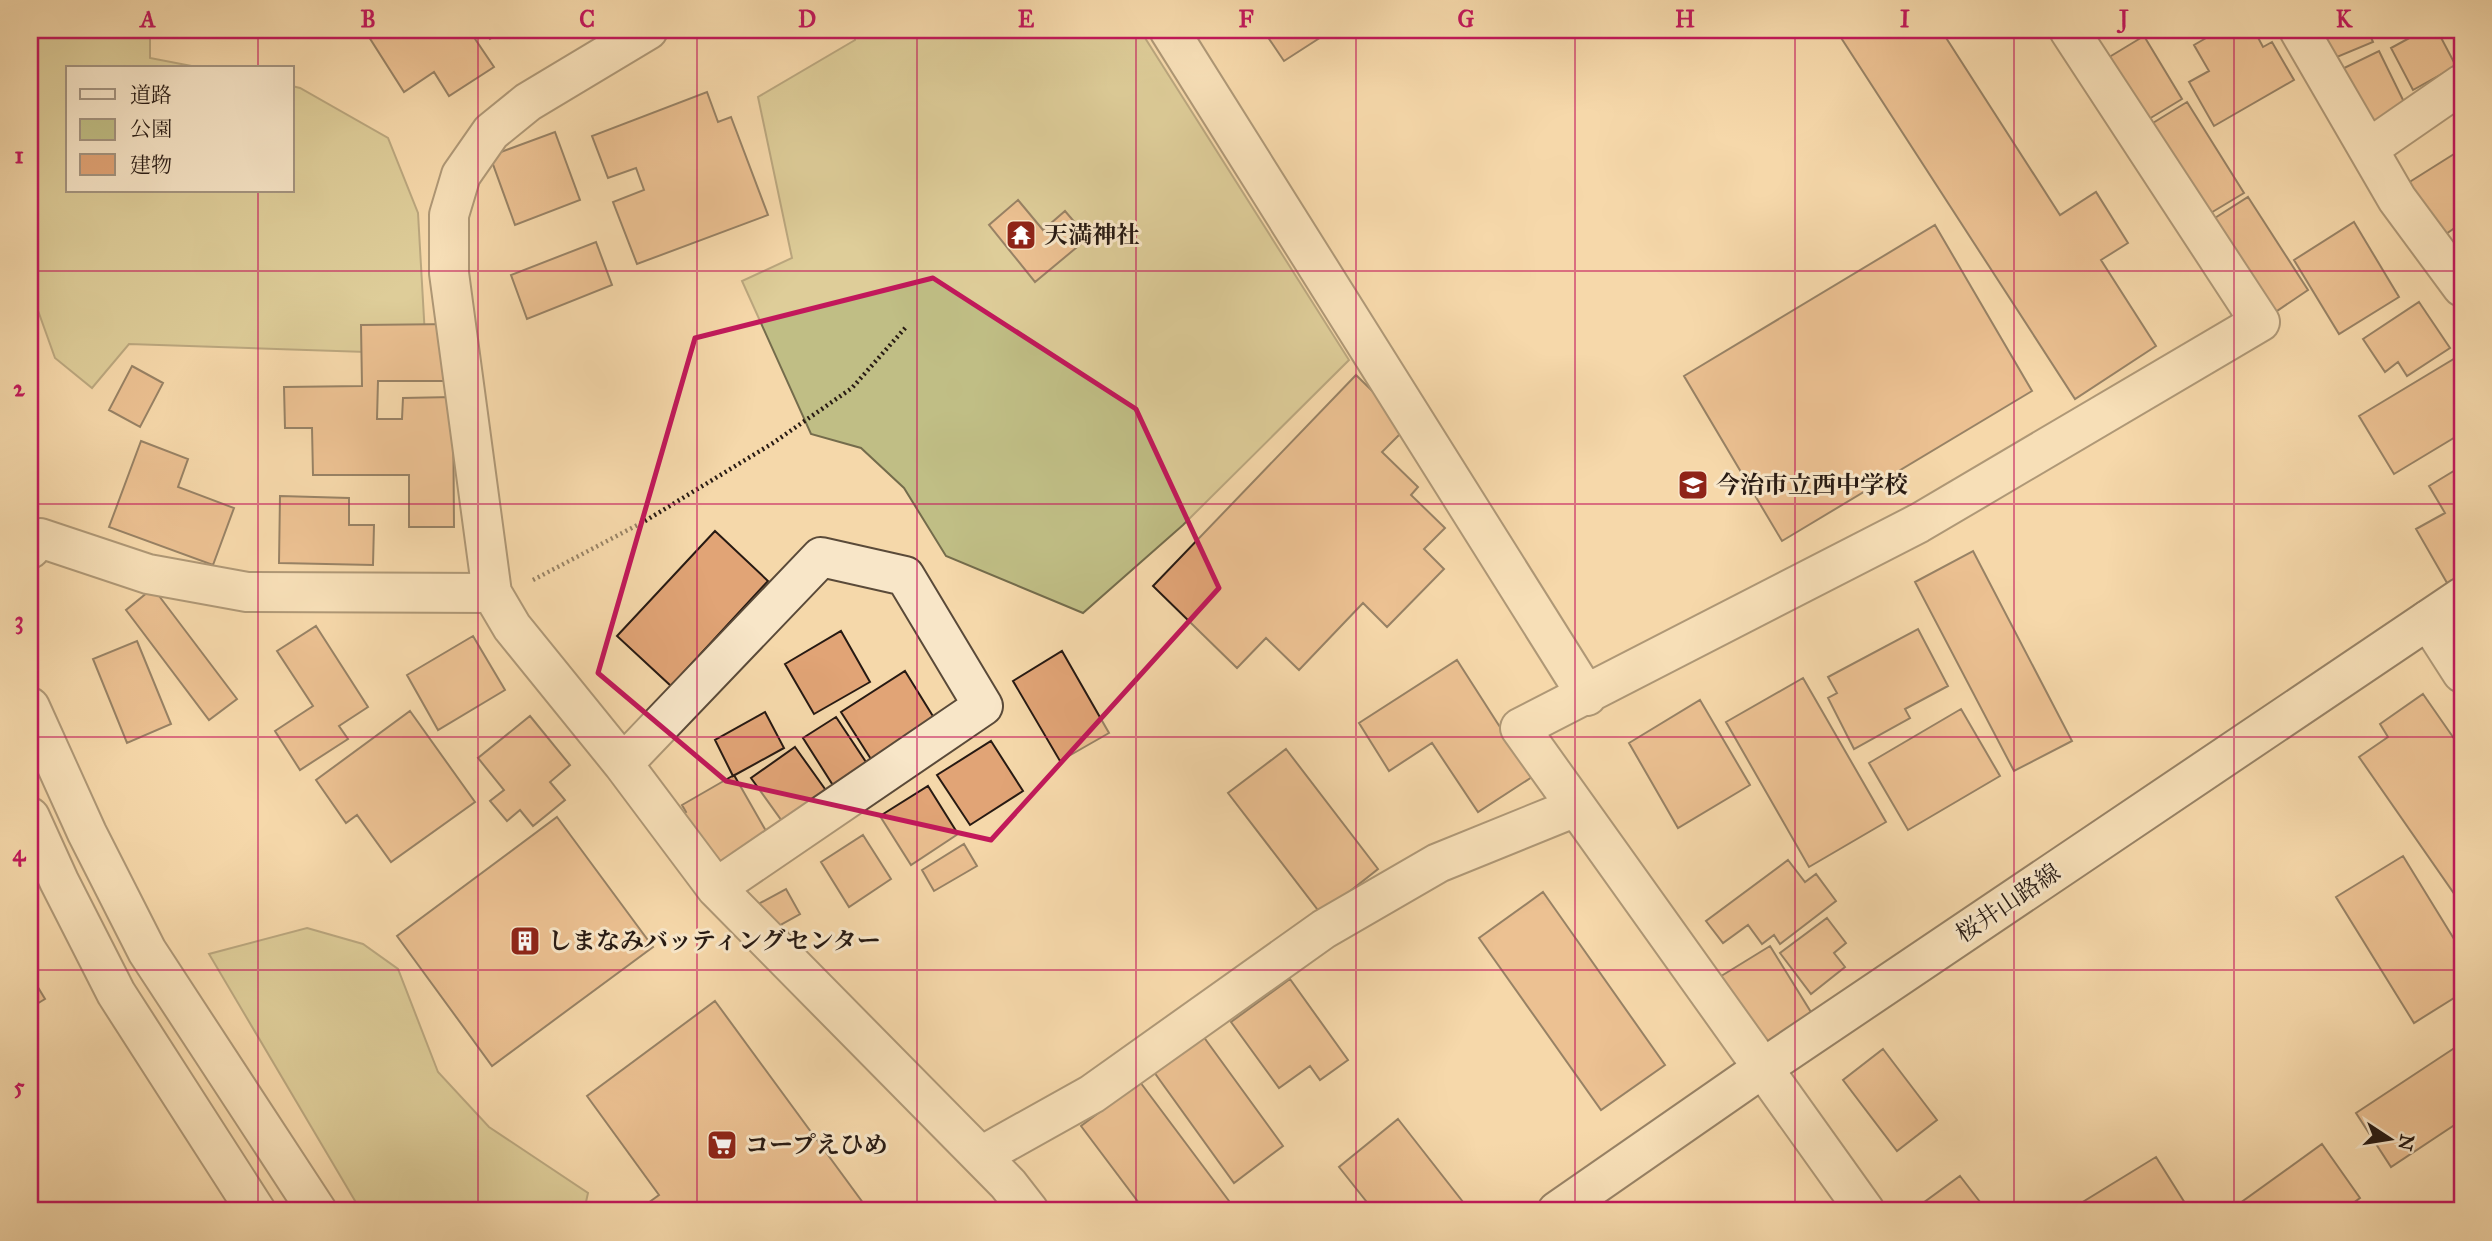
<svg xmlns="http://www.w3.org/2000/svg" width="2492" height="1241" viewBox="0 0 2492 1241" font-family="'IM FELL Great Primer','Noto Serif JP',serif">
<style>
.green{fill:#c0be85;stroke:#746c4c;stroke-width:2}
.building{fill:#e1a476;stroke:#271a13;stroke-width:2}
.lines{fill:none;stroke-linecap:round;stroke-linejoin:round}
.minor-casing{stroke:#5a4a39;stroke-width:42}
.tertiary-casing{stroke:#5a4a39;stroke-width:42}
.secondary-casing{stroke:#271a13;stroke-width:42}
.path{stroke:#271a13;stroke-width:4.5;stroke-dasharray:2 3.5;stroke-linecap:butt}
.minor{stroke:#f8e6c8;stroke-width:38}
.tertiary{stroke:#f8e6c8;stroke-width:38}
.secondary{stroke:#f8e6c8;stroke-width:38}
.marked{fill:none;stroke:#c2185b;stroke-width:5;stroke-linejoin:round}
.grid{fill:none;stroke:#c2185b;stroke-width:2;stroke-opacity:0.55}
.labels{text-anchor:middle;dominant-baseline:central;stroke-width:6;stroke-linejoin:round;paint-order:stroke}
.poi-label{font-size:24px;font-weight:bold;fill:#271a13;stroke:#f8e6c8;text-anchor:start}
.street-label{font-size:24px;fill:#271a13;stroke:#f8e6c8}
.neatline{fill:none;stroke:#c2185b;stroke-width:2.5}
.grid-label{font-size:23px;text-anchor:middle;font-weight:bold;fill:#c2185b}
</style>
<rect width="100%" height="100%" fill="#f5d8aa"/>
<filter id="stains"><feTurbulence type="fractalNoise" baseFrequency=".00286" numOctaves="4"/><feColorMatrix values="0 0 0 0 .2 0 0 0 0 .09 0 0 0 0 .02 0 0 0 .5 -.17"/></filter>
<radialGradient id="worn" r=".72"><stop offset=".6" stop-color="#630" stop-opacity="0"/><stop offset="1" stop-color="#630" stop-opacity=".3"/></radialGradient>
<!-- green -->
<path class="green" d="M30,30H150V58L202,68H68V191H292V86L300,88L388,138L418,213L426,354L129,344L92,388L55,358L31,291Z
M855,30H1140L1349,360L1183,525L1083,613L946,556L904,488L861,448L811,434L742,281L792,258L758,97L855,40Z
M307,928L363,944L398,969L438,1072L489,1127L588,1193L584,1211H361L209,954Z"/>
<!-- building -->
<path class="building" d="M381,30H469L494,67L449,96L434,72L404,92L369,37Z
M483,30H503L490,39Z
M1263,30H1332L1284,61Z
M1836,30H1941L2060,215L2096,192L2128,243L2101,260L2156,346L2075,399Z
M2125,30H2146L2129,38Z
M2220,30H2254L2263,47L2272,42L2294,80L2214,126L2189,82L2209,71L2194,45Z
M2312,30H2368L2373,42L2325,62Z
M2424,30H2437L2456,66L2413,90L2391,48Z
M2144,36L2182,99L2144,122L2106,59Z
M2379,51L2406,106L2366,126L2340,70Z
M707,92L718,122L731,117L768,215L637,264L613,202L644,190L636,168L608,178L592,136Z
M2187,102L2244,193L2204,217L2148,126Z
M555,132L580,200L515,225L490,156Z
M2462,149V223L2434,242L2400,188Z
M2248,197L2308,290L2268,317L2207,223Z
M1018,200L1043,230L1065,211L1088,238L1035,282L989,225Z
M2354,222L2399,297L2339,334L2294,260Z
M1935,225L2032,391L1782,541L1684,376Z
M596,242L612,285L527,319L511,275Z
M2419,302L2450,348L2407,376L2398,362L2385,372L2363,339Z
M455,324V381H378L377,419H402L403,398L453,397L454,527H409V475H313L312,428H285L284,387L362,386L361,325Z
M2462,354V433L2394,474L2359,416Z
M132,366L163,383L140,427L109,410Z
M1356,375L1408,426L1382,452L1418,487L1411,495L1445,528L1424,549L1444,569L1387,627L1363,603L1299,670L1266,638L1237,668L1153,586Z
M141,441L188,459L178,487L234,508L213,565L109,527Z
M2462,466V590L2454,595L2416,529L2445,513L2429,486Z
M280,496L349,498V525H374L373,565L279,563Z
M715,531L768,581L671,686L617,636Z
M1973,551L2072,741L2014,771L1915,582Z
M153,588L237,699L209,720L126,610Z
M316,626L368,707L339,726L348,739L300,770L275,731L313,706L277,651Z
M1918,629L1948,686L1905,709L1910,718L1854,749L1828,698L1837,693L1828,677Z
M841,631L870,682L814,714L785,664Z
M473,636L505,690L438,730L407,675Z
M137,641L171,724L127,743L93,659Z
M1062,651L1109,733L1060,761L1013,681Z
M1457,660L1532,777L1478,812L1432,743L1389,771L1359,723Z
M905,671L939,726L876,767L841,712Z
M1803,678L1886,822L1809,867L1726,722Z
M2423,694L2462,750V905L2359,757L2388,737L2380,724Z
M1700,700L1750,785L1678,828L1629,743Z
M1961,709L2000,776L1908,830L1869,763Z
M410,711L475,802L391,862L357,815L346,823L316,780Z
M765,712L784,748L733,776L715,740Z
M530,716L570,765L550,782L565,800L533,826L520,810L507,821L490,801L504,790L478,758Z
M836,717L870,768L836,790L803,738Z
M991,741L1023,791L970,825L937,775Z
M795,747L830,796L787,828L751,778Z
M1286,749L1378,869L1321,914L1228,793Z
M734,775L770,838L707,874L676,819L686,812L682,805Z
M928,786L958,834L911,865L880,816Z
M557,817L653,947L492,1066L397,936Z
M863,835L891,879L849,907L821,862Z
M964,844L977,866L934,891L922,870Z
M2403,856L2462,952V993L2414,1023L2336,897Z
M1788,860L1805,882L1816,874L1836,901L1780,944L1774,935L1762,944L1748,925L1723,943L1706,921Z
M786,889L800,914L764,934L751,908Z
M1543,892L1665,1065L1601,1110L1479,938Z
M1827,918L1846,943L1834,953L1845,967L1811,994L1780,953Z
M1770,946L1814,1017L1762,1049L1718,978Z
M30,974L45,999L30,1008Z
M1290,979L1348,1060L1320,1080L1310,1066L1279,1088L1231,1022Z
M715,1001L869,1211H637L659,1195L587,1096Z
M1203,1036L1283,1146L1234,1183L1154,1072Z
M2462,1043V1120L2391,1167L2356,1113Z
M1883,1049L1937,1120L1897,1151L1843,1080Z
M1140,1082L1229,1201L1216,1211H1145L1081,1126Z
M1398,1119L1463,1202L1451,1211H1374L1339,1167Z
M2322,1144L2360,1198L2342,1211H2229Z
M2156,1157L2190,1211H2068Z
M1960,1176L1987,1211H1912Z"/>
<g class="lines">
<!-- minor casing -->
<g class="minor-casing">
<path id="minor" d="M648,30L528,102L491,132L461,175L449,215V273L492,593L512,627L623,764L716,888L1008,1184L1029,1211
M1169,30L1587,696
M2299,30L2397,199L2462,287
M2368,149L2462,84
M30,549L40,538L148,574L247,592L492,593
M2428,620L2462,673
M623,764L821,557L905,576L983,706L716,888
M981,1156L1092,1094L1324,929L1438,863L1576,807
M1865,1211L1520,728L1919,523L2260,322L2069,30"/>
</g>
<!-- tertiary casing -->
<g class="tertiary-casing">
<path id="tertiary" d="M30,707L87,833L147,951L317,1211
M30,817L59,881L116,993L256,1211"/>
</g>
<!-- secondary casing -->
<g class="secondary-casing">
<path id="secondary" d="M1557,1211L1763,1068L2462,597"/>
</g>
<!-- path -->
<path class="path" d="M533,580L645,521L773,443L852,388L906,327"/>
<!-- minor -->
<use href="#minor" class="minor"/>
<!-- tertiary -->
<use href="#tertiary" class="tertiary"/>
<!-- secondary -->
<use href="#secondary" class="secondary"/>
</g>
<!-- marked area -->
<path d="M0 0H2492V1241H0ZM933,278L1136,409L1219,588L991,840L726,781L598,673L695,338Z" fill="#f5d8aa" fill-opacity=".55" fill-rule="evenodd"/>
<path class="marked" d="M933,278L1136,409L1219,588L991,840L726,781L598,673L695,338Z"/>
<!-- grid -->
<path class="grid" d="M258,30V68M478,30V1211M697,30V1211M917,30V1211M1136,30V1211M1356,30V1211M1575,30V1211M1795,30V1211M2014,30V1211M2234,30V1211M258,191V1211M30,271H2462M30,504H2462M30,737H2462M30,970H2462"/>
<!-- icons -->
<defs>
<g id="temple-square" transform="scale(1.575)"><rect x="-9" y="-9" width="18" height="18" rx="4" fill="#8f2418" stroke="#f8e6c8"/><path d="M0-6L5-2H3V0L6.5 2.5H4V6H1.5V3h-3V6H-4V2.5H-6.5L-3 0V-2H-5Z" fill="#fff"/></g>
<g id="school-square" transform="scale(1.575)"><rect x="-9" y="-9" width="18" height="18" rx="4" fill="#8f2418" stroke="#f8e6c8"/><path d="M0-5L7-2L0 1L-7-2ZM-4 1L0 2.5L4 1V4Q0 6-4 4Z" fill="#fff"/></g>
<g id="building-square" transform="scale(1.575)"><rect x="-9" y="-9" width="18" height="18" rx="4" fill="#8f2418" stroke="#f8e6c8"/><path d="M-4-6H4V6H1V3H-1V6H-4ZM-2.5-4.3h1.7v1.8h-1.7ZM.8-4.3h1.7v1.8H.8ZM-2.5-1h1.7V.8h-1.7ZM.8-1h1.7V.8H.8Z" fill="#fff"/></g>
<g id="supermarket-square" transform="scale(1.575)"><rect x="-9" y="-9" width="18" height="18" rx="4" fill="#8f2418" stroke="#f8e6c8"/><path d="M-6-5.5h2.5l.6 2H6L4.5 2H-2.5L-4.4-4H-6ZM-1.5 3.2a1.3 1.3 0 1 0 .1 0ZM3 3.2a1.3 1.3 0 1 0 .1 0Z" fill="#fff"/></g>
</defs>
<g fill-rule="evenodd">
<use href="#temple-square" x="1021" y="235"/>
<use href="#school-square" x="1693" y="485"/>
<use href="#building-square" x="525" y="941"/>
<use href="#supermarket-square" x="722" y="1145"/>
</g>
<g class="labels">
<!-- poi labels -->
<g class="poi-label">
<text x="1044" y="235">天満神社</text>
<text x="1716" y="485">今治市立西中学校</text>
<text x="548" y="941">しまなみバッティングセンター</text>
<text x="745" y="1145">コープえひめ</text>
</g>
<!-- street labels -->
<g class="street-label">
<text transform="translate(2008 903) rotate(-34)">桜井山路線</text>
</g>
</g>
<!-- margin -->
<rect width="2492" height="1241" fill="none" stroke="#f5d8aa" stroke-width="77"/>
<!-- legend -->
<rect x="66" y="66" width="228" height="126" fill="#f8e6c8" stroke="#a49480" stroke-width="2"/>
<rect x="80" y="89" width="35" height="10" fill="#f8e6c8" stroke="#a49480" stroke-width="2"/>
<text x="130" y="102" font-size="21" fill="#271a13">道路</text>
<rect x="80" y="119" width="35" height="21" fill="#c0be85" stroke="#a49480" stroke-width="2"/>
<text x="130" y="136" font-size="21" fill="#271a13">公園</text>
<rect x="80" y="154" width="35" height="21" fill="#e1a476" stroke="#a49480" stroke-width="2"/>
<text x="130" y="172" font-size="21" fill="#271a13">建物</text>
<!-- north arrow -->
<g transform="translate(2390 1139) rotate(102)" stroke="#f8e6c8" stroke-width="5" paint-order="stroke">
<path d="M0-5L12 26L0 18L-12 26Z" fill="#271a13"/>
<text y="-10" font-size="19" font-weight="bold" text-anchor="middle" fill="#271a13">N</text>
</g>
<rect x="38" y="38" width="2416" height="1164" class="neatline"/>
<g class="grid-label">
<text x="148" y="27">A</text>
<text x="368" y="27">B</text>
<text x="587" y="27">C</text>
<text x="807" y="27">D</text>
<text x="1026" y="27">E</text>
<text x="1246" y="27">F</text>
<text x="1466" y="27">G</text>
<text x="1685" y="27">H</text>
<text x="1905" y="27">I</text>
<text x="2124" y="27">J</text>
<text x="2344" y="27">K</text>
<text x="19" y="163">1</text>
<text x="19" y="396">2</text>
<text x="19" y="628">3</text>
<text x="19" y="861">4</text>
<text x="19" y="1094">5</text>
</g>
<rect width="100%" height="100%" filter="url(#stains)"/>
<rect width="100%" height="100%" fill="url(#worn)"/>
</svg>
